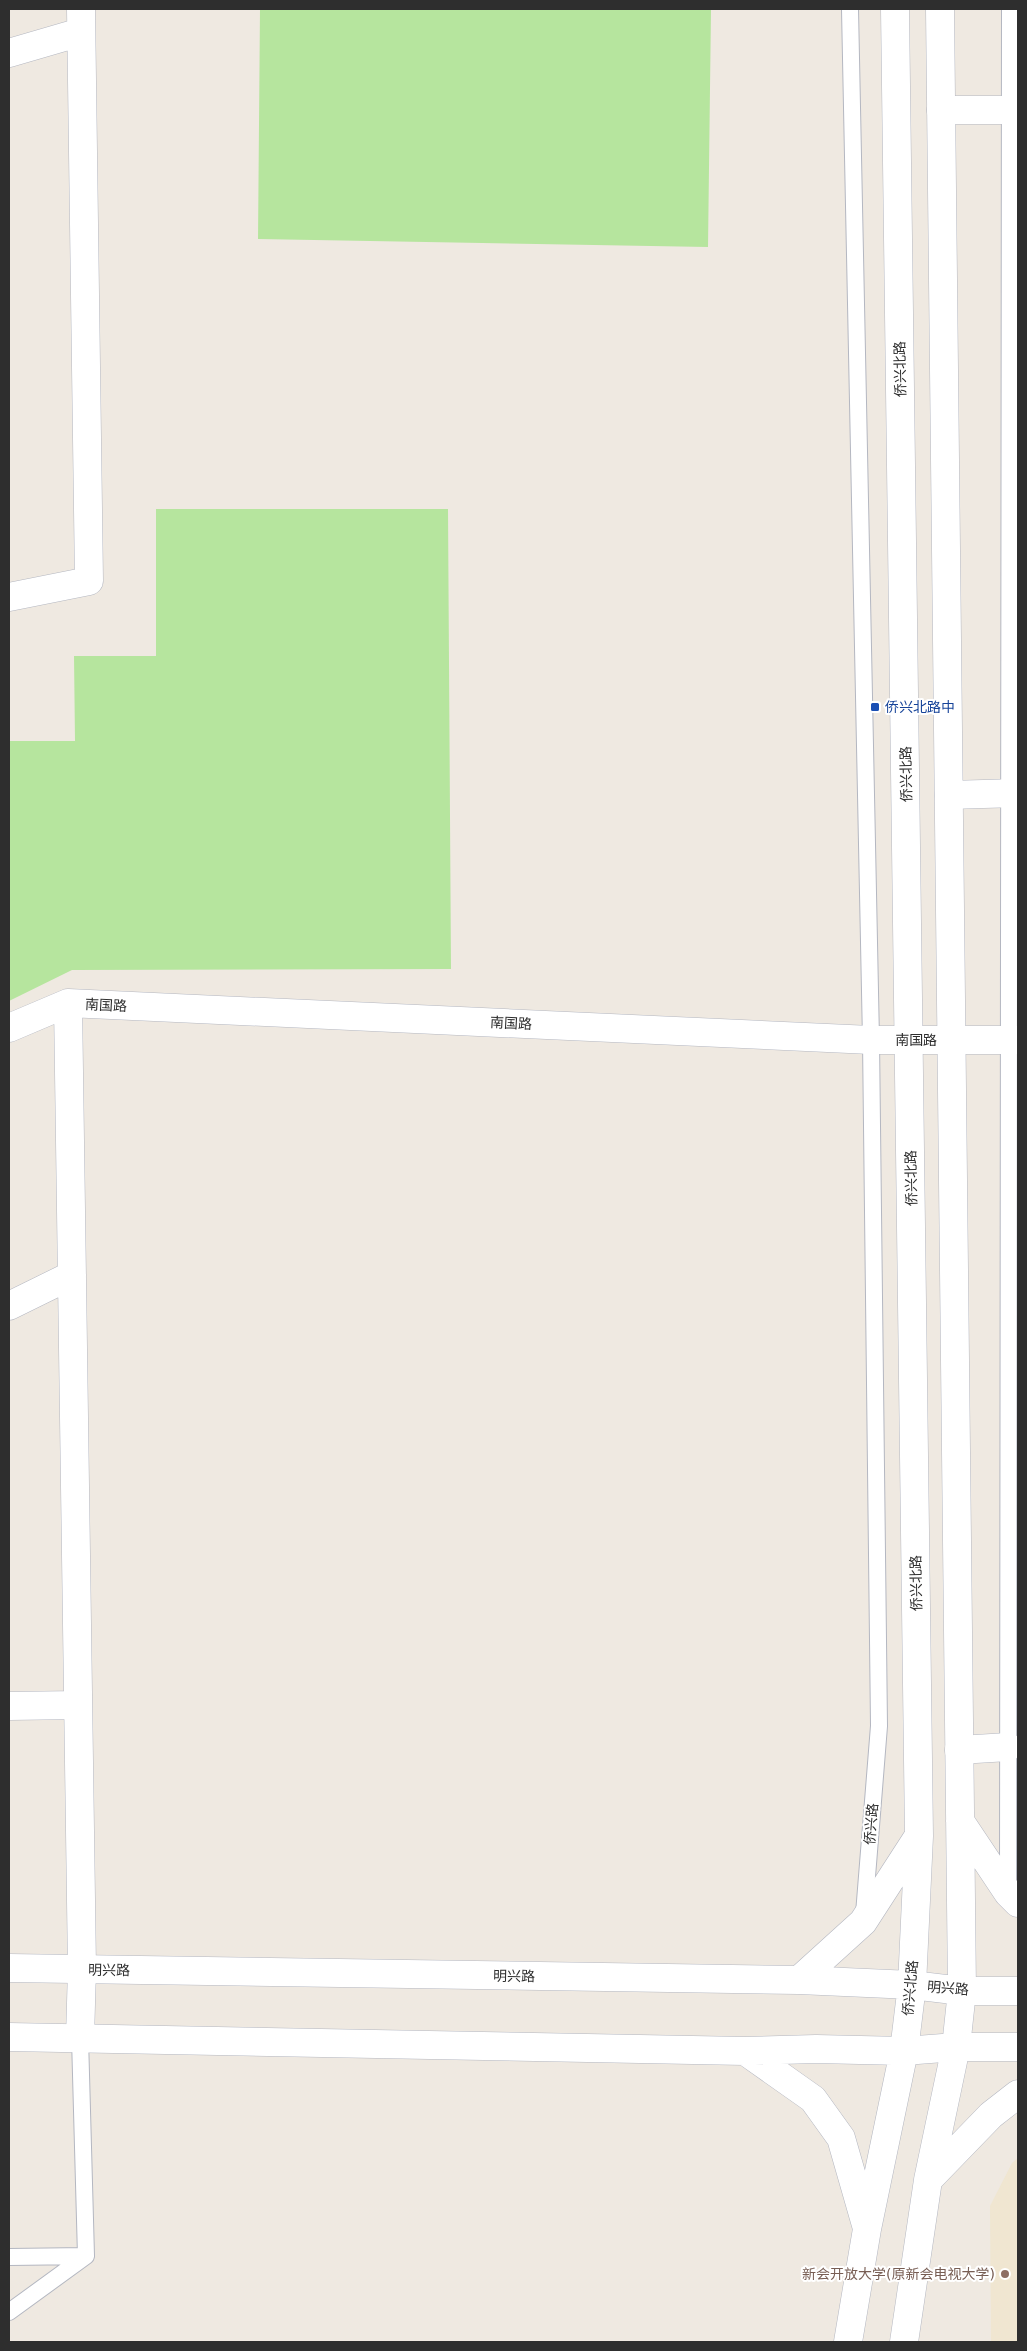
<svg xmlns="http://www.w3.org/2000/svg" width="1027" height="2351" viewBox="0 0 1027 2351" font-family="'DejaVu Sans','Noto Sans SC',sans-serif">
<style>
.education{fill:#f0e6d1}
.park{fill:#b6e59e}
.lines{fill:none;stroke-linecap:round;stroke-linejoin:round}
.lane-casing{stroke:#b4b7c1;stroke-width:18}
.street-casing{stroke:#b4b7c1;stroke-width:29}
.secondary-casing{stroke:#b4b7c1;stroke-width:29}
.lane{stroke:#fff;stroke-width:16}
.street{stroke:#fff;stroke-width:28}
.secondary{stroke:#fff;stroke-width:28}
.transit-dot{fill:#1a4fb4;stroke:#fff;stroke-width:2}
.education-dot{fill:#8d6e63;stroke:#fff;stroke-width:2}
.labels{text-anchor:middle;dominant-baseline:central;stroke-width:4;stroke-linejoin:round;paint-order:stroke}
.street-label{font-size:14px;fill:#2e2e2e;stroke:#fff}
.transit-label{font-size:14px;fill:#164399;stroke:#fff;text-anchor:start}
.education-label{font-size:14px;fill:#785e54;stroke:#fff;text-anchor:end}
</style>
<rect width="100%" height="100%" fill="#efe9e1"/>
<!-- education -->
<path class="education" d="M1018,2158V2342H991L990,2206L1012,2163Z"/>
<!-- park -->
<path class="park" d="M260,9H711L708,247L258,239Z
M156,509H448L451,969L72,970L9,1001V741H75L74,656H156Z"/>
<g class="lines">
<!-- lane casing -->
<g class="lane-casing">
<path id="lane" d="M850,9L871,1040L879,1726L864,1914
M1008,1891L1010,9
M80,2038L86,2256
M9,2257L86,2256
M9,2312L86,2256"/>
</g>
<!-- street casing -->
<g class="street-casing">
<path id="street" d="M9,53L81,32
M941,110H1018
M9,597L89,581L81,9
M949,795L1018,793
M68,1003L82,1969L80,2038
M9,1028L68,1003L871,1040H1018
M9,1306L72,1275
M9,1706L78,1705
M959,1750L1008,1747"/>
</g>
<!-- secondary casing -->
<g class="secondary-casing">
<path id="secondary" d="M960,1821L1008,1893L1018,1903
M9,1968L799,1980L912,1985L962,1991H1018
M799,1980L863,1922L918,1837
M9,2037L745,2051L816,2049L904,2051L956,2047H1018
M745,2051L813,2099L841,2138L866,2225
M928,2180L991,2115L1018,2094
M848,2342L867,2229L904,2051L912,1985L919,1836L895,9
M904,2342L928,2180L956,2047L962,1991L940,9"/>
</g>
<!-- lane -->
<use href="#lane" class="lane"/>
<!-- street -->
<use href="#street" class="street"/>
<!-- secondary -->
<use href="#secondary" class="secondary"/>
</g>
<!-- markers -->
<rect class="transit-dot" x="870" y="702" width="10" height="10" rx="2.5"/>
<circle class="education-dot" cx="1005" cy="2274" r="5"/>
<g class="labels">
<!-- street labels -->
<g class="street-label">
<text transform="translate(900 369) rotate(-91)">侨兴北路</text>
<text transform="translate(906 774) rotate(-91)">侨兴北路</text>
<text transform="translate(106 1005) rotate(3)">南国路</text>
<text transform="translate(511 1023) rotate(3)">南国路</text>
<text x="916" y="1040">南国路</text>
<text transform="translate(911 1178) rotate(-91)">侨兴北路</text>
<text transform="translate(916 1583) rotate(-91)">侨兴北路</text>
<text transform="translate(871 1824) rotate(-85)">侨兴路</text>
<text transform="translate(109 1970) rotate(1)">明兴路</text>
<text transform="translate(514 1976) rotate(1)">明兴路</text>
<text transform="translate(910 1988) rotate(-85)">侨兴北路</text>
<text transform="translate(948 1988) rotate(5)">明兴路</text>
</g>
<!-- transit labels -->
<g class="transit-label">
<text x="885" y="707">侨兴北路中</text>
</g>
<!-- education labels -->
<g class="education-label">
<text x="995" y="2274">新会开放大学(原新会电视大学)</text>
</g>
</g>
<!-- border -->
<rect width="1027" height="2351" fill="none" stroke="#2e2e2e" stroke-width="20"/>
</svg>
